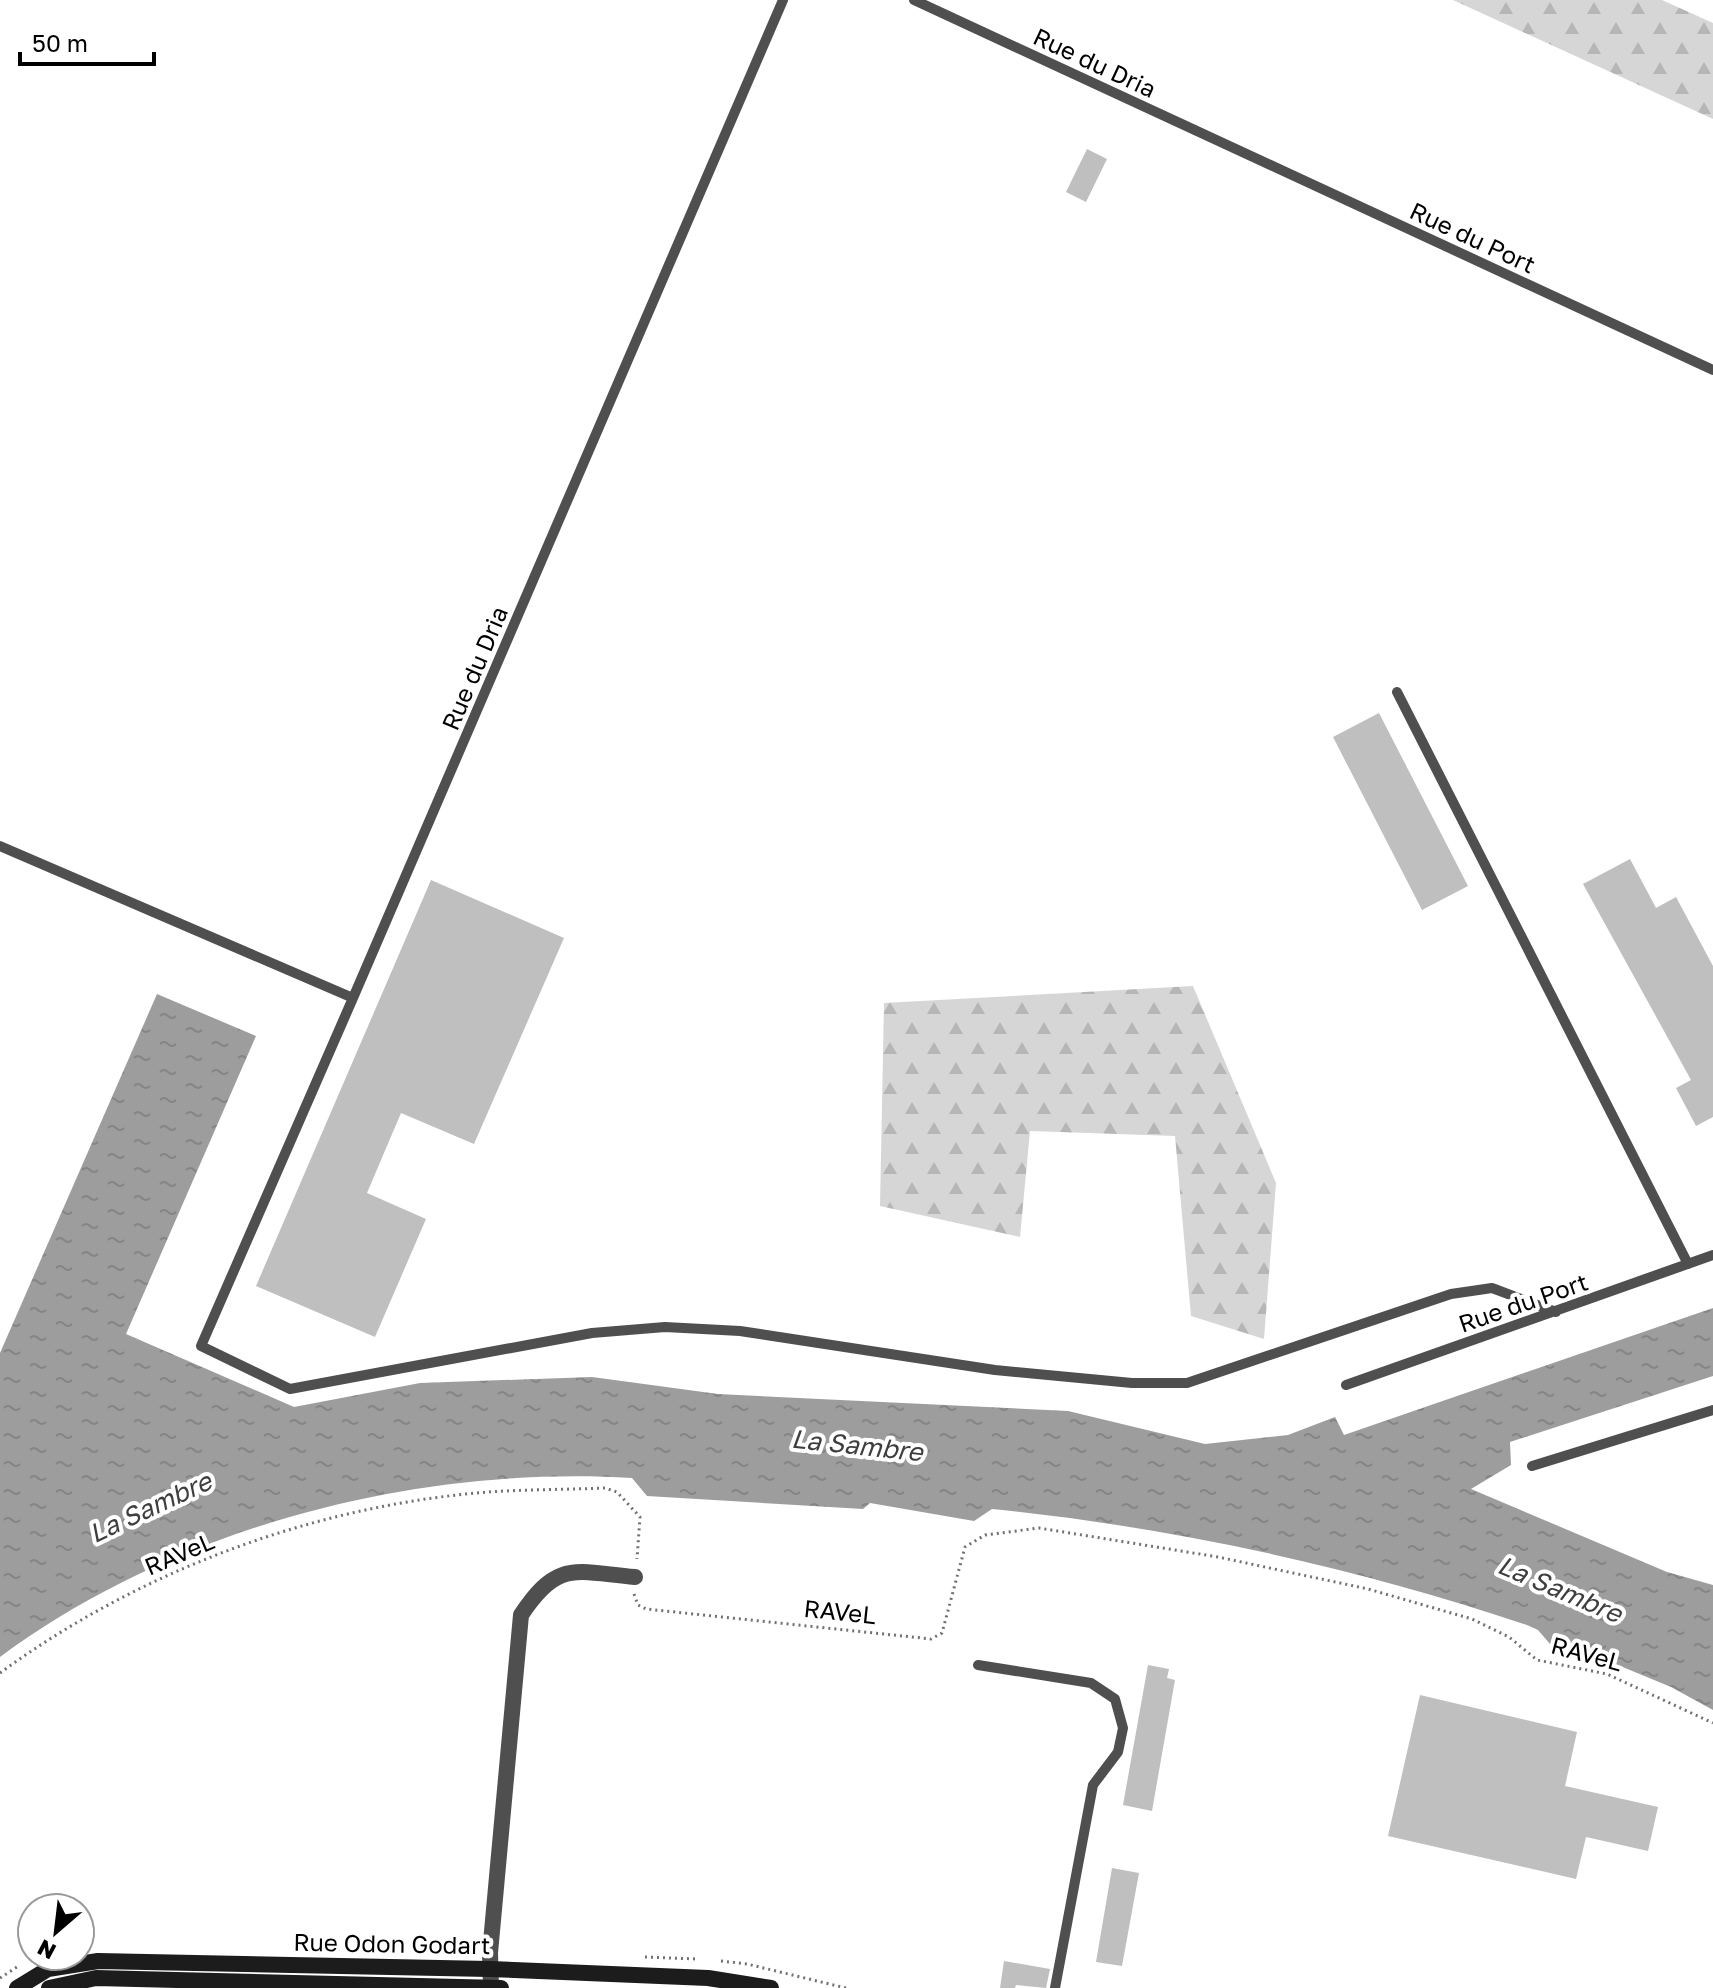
<svg xmlns="http://www.w3.org/2000/svg" width="1713" height="1988" viewBox="0 0 1713 1988" font-family="'Golos Text',sans-serif">
<style>
.forest{fill:url(#forest-firs)}
.water{fill:url(#water-ripples)}
.building{fill:#bfbfbf}
.lines{fill:none;stroke-linecap:round;stroke-linejoin:round}
.path{stroke:#717171;stroke-width:3;stroke-dasharray:2 4;stroke-linecap:butt}
.service{stroke:#4f4f4f;stroke-width:10}
.minor{stroke:#4f4f4f;stroke-width:16}
.secondary{stroke:#1c1c1c;stroke-width:16}
.labels{text-anchor:middle;dominant-baseline:central;stroke-width:8;stroke-linejoin:round;paint-order:stroke}
.street-label{font-size:24px;fill:#000;stroke:#fff}
.water-label{font-size:26px;font-style:italic;fill:#3e3e3e;stroke:#fff}
</style>
<defs>
<pattern id="forest-firs" width="22" height="20" patternUnits="userSpaceOnUse" patternTransform="scale(2)"><rect width="22" height="20" fill="#d6d6d6"/><path d="M5 1l3.5 6h-7zM16 11l3.5 6h-7z" fill="#b6b6b6"/></pattern>
<pattern id="water-ripples" width="26" height="14" patternUnits="userSpaceOnUse" patternTransform="scale(2)"><rect width="26" height="14" fill="#9d9d9d"/><path d="M2 4q2-2 4 0t4 0M15 11q2-2 4 0t4 0" fill="none" stroke="#858585"/></pattern>
</defs>
<rect width="100%" height="100%" fill="#fff"/>
<!-- forest -->
<path class="forest" d="M1453,0H1662L1713,23V119Z
M1193,986L1276,1183L1264,1339L1191,1316L1175,1136L1030,1131L1020,1237L880,1206L884,1003Z"/>
<!-- water -->
<path class="water" d="M157,994L256,1036L126,1334L294,1407L420,1383L592,1377L718,1394L1068,1411L1205,1444L1288,1435L1335,1417L1344,1435L1713,1308V1376L1510,1442L1511,1465L1471,1489L1667,1572L1713,1585V1710L1671,1687L1584,1651L1550,1644L1538,1630L1527,1625C1355,1567 1172,1527 992,1509L974,1521L870,1503L863,1509L647,1496L632,1478C415,1465 176,1527 0,1657V1353Z"/>
<!-- building -->
<path class="building" d="M1087,149L1107,159L1086,202L1066,192Z
M1379,713L1468,886L1422,910L1333,737Z
M1630,859L1656,908L1676,897L1713,966V1117L1696,1126L1676,1088L1691,1080L1583,884Z
M431,880L564,938L474,1144L401,1113L367,1193L426,1219L375,1337L256,1286Z
M1148,1665L1169,1669L1167,1678L1175,1680L1152,1811L1123,1805Z
M1420,1695L1577,1732L1565,1786L1658,1807L1648,1851L1586,1837L1576,1879L1388,1836Z
M1112,1868L1139,1873L1122,1966L1096,1962Z
M1004,1961L1050,1969L1046,1988L1016,1985L1015,1988H1000Z"/>
<g class="lines">
<!-- path -->
<path class="path" d="M634,1594L638,1605L646,1609L931,1639L942,1633L965,1547L985,1535L1039,1528L1218,1557L1368,1589L1472,1619L1509,1637L1537,1660L1607,1674L1713,1723
M0,1673C134,1575 300,1511 466,1494C512,1489 559,1490 605,1488L617,1492L640,1517L637,1559
M80,1945L89,1943
M645,1957L697,1959
M721,1961L747,1964L846,1988
M0,1978L20,1965"/>
<!-- service -->
<path class="service" d="M914,0L1713,370
M1397,692L1688,1264
M0,846L353,998L783,0
M353,998L201,1346L290,1389L592,1333L665,1327L740,1331L995,1370L1132,1383H1187L1451,1294L1492,1288L1556,1312
M1346,1385L1713,1255
M1532,1466L1713,1410
M978,1665L1091,1683L1115,1699L1123,1728L1118,1752L1093,1785L1055,1988"/>
<!-- minor -->
<path class="minor" d="M491,1988L490,1953L521,1615C558,1559 575,1572 635,1577"/>
<!-- secondary -->
<path class="secondary" d="M17,1988L48,1969L98,1961L489,1969L708,1978L771,1988
M49,1988L96,1978L501,1988"/>
</g>
<g class="labels">
<!-- street labels -->
<g class="street-label">
<text transform="translate(1095 62) rotate(25)">Rue du Dria</text>
<text transform="translate(1473 237) rotate(25)">Rue du Port</text>
<text transform="translate(474 668) rotate(-67)">Rue du Dria</text>
<text transform="translate(1523 1302) rotate(-19)">Rue du Port</text>
<text transform="translate(179 1553) rotate(-23)">RAVeL</text>
<text transform="translate(840 1611) rotate(6)">RAVeL</text>
<text transform="translate(1587 1653) rotate(15)">RAVeL</text>
<text transform="translate(392 1943) rotate(1)">Rue Odon Godart</text>
</g>
<!-- water labels -->
<g class="water-label">
<text transform="translate(857 1445) rotate(6)">La Sambre</text>
<text transform="translate(150 1507) rotate(-25)">La Sambre</text>
<text transform="translate(1560 1589) rotate(23)">La Sambre</text>
</g>
</g>
<!-- north arrow -->
<g transform="translate(56 1932) rotate(208)"><circle r="38" fill="#ffffff" stroke="#999999" stroke-width="2"/>
<path d="M0-6L14 30L0 20L-14 30Z" fill="#000000"/>
<text y="-12" font-size="22" font-weight="bold" text-anchor="middle" fill="#000000">N</text>
</g>
<!-- scale -->
<path d="M20 52v12h134v-12" fill="none" stroke="#000000" stroke-width="4"/>
<text x="32" y="52" font-size="24" fill="#000000" stroke="#ffffff" stroke-width="6" paint-order="stroke">50 m</text>
</svg>
